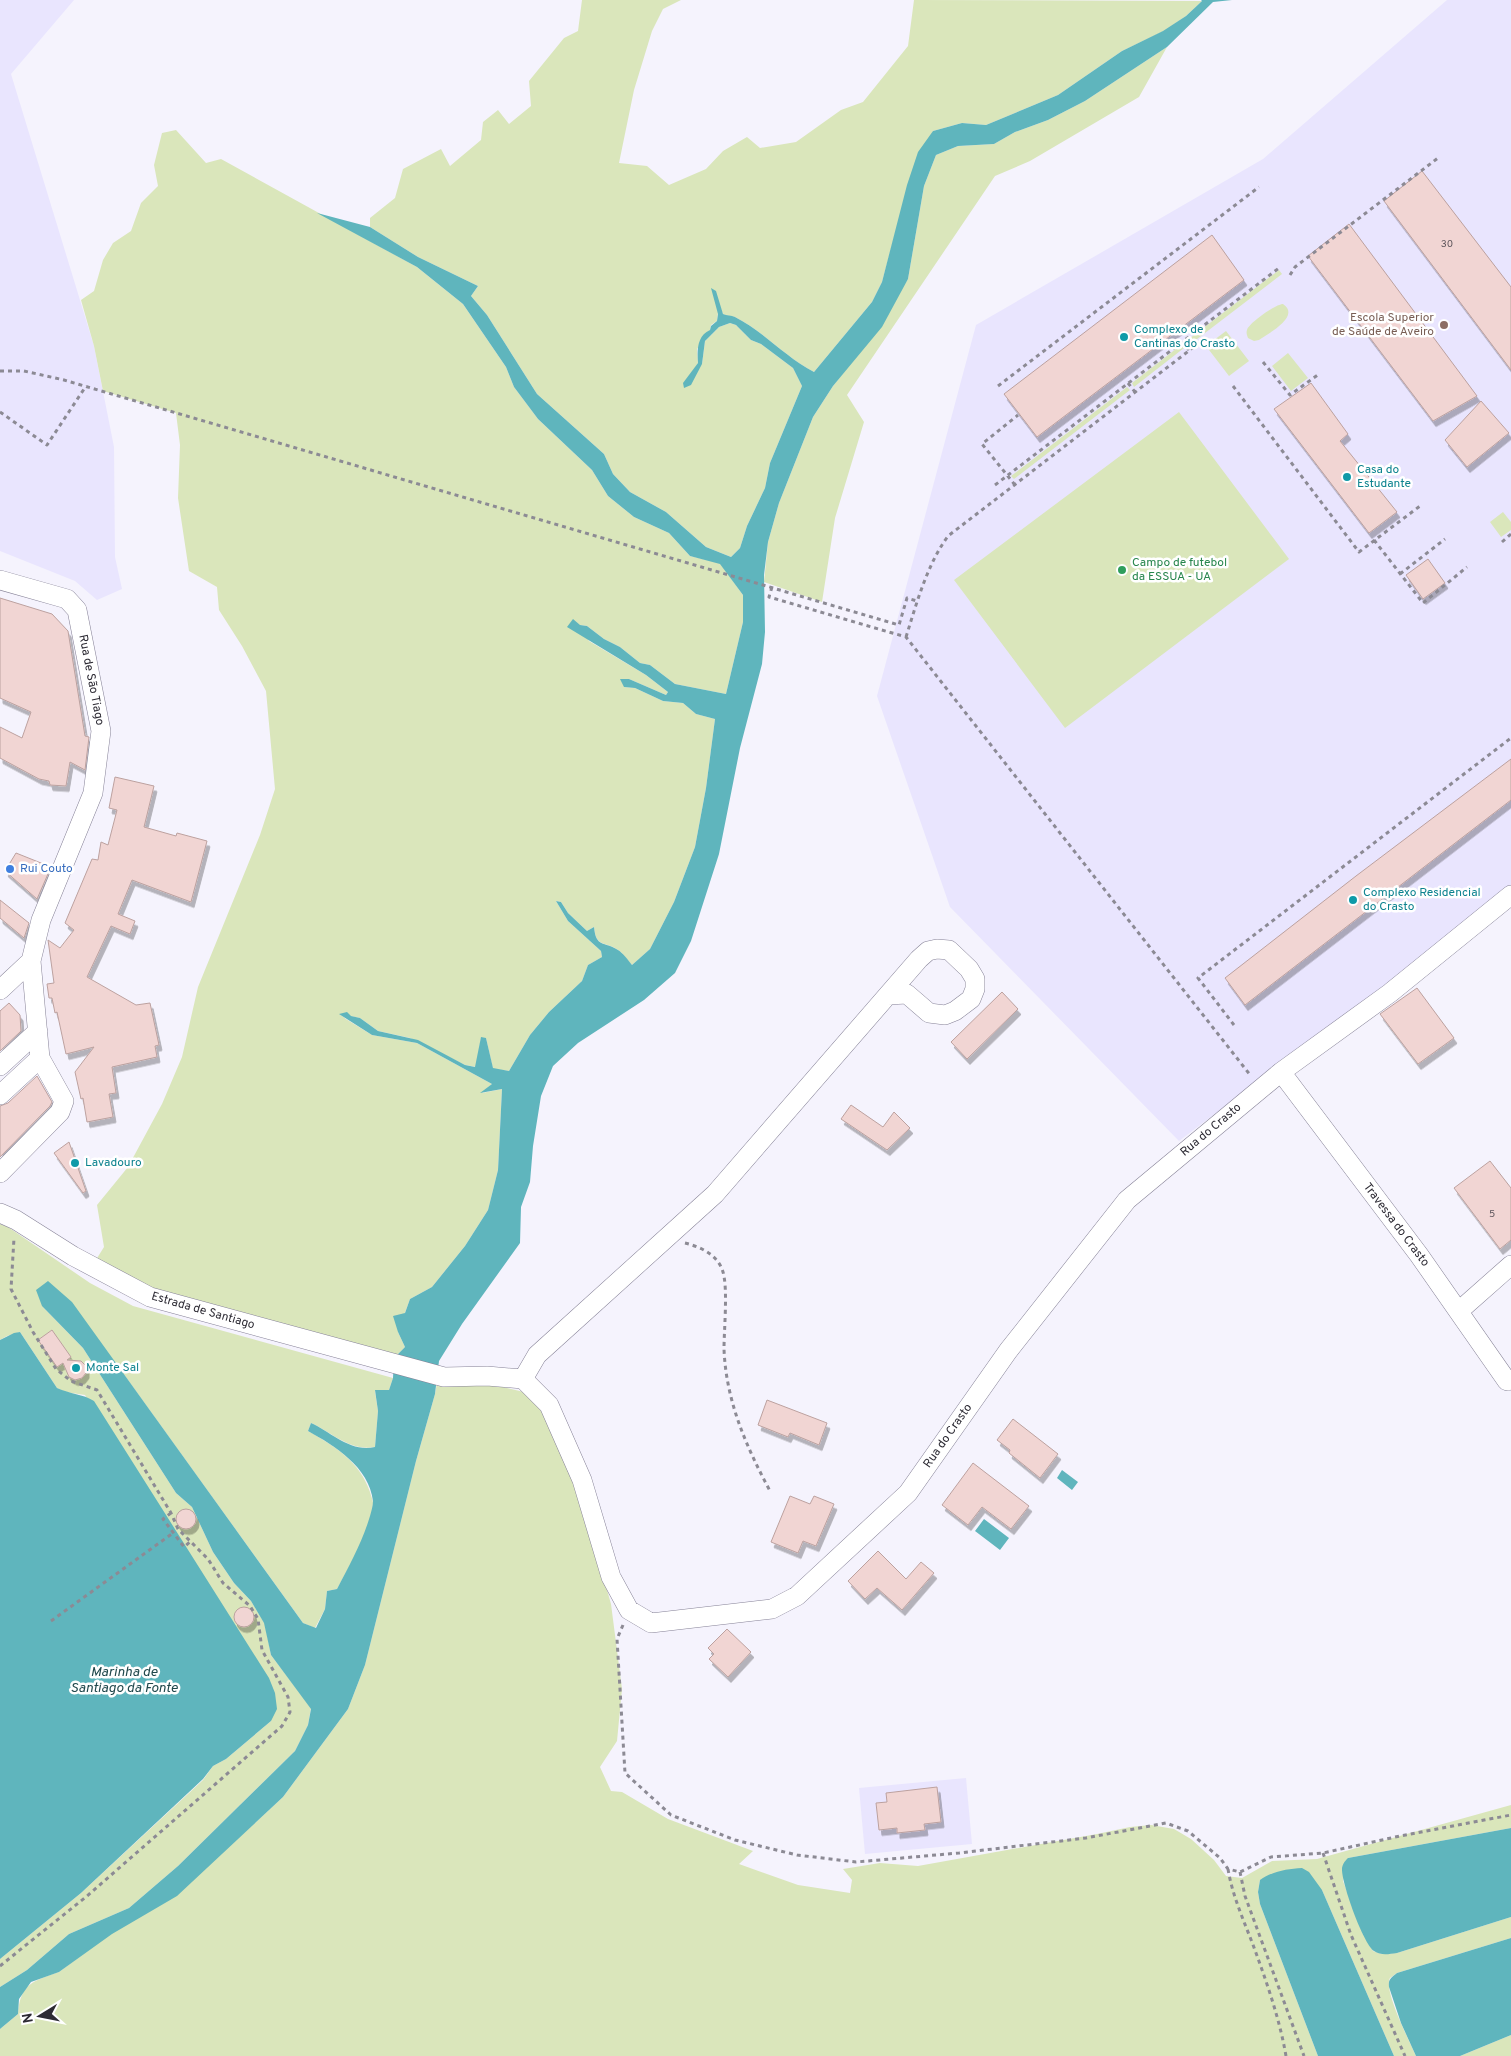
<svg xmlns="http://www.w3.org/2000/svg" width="1511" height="2056" viewBox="0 0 1511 2056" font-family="Overpass,sans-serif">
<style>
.built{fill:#e9e5fe}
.green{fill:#dae6bb}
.water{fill:#5fb5bd}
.building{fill:#f1d5d3;stroke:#bca19f;filter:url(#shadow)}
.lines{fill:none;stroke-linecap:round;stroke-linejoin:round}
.minor-casing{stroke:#868297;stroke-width:20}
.path{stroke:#8c8a94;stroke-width:3;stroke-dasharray:4 4;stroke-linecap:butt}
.minor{stroke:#fff;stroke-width:19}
.education-dot{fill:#8d6e63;stroke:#fff;stroke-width:2}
.culture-dot{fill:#0f9aa8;stroke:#fff;stroke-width:2}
.leisure-dot{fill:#2e9e5b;stroke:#fff;stroke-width:2}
.shop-dot{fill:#3f7fe0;stroke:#fff;stroke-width:2}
.labels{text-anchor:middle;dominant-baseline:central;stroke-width:5;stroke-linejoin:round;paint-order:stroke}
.number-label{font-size:10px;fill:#5e565c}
.education-label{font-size:12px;fill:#785e54;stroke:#fff;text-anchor:end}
.culture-label{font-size:12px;fill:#0d838f;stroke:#fff;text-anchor:start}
.leisure-label{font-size:12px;fill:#27864d;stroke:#fff;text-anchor:start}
.street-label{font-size:12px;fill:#2d2b34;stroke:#fff}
.shop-label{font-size:12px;fill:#366cbe;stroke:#fff;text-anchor:start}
.water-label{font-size:14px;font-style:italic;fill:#20484c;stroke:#fff}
</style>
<defs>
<filter id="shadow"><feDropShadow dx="3" dy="5.5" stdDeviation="0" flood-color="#0004"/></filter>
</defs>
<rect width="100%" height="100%" fill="#f5f3fd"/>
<!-- built -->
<path class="built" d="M0,0H74L11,74L94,346L114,447L115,557L122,589L97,600L75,581L0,551Z
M1447,0H1511V886L1406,969L1179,1141L950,907L877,696L976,325L1263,159Z
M966,1778L972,1844L865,1854L859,1788Z"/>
<!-- green -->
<path class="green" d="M582,0H681L663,9L652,31L634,90L619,163L647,166L669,185L706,169L723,151L747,137L760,148L796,142L841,110L863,102L908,46L914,0L1202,1L1186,16L1164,31L1122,51L1058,95L986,125L962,123L933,131L901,212L882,282L872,302L814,372C785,357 763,331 735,317C731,316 727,316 723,314L719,304L717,321L711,325L710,330L697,349L698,363L697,366L702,364L705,341L719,327L730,323L736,325L751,340L761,344L793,368L802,386L770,463L765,488L747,526L740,548L731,557L706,547L666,512L630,492L613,474L604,454L537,394L487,315L471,296L478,286L418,257L370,227V218L395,198L403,169L441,149L450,166L481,140L483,122L498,110L509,124L531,106L529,81L564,38L578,31Z
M1167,47L1139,97L1030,161L995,176L847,395L864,422L835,518L822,602L764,582L768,542L779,503L813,417L833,386L855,358L908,279L924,186L936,155L958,146L994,144L1015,132L1048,120L1085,101Z
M176,130L206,163L221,159L417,267L463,304L506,367L514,387L538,419L592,470L608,496L634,517L669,533L690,556L720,563L743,595V622L726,694L675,684L650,665L640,663L620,647L604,639L587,626L580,625L589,641L646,675L668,692L666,695L629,679L624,687L635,688L663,701L683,703L696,714L715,719L706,788L695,847L674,902L650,949L632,965C628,961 623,953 618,950C605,941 596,948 594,927L587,931L568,913L561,902L556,901L568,921L601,951L602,957L588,965L582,981L549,1012L530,1035L509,1071L493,1069L486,1038H481L476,1067L465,1065L410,1038L378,1031L360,1018L340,1014L346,1019L372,1035L417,1043L492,1084L482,1093L502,1089L498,1170L488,1210L465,1246L432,1287L410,1299L398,1332L405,1347L394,1358L155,1294L94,1263L104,1247L97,1205L128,1167L162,1104L182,1057L198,987L260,835L275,789L266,691L242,646L219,610L217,587L189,571L178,498L180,445L176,413L103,391L94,346L81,300L94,291L103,260L113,243L131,231L141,203L158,186L154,165L162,133Z
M1279,270L1282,274L1188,346L1185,342Z
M1283,304C1301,316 1269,333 1259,340L1254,341L1248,338C1247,335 1246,333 1247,330C1249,323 1276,304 1283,304Z
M1226,331L1249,361L1229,376L1206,346Z
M1181,345L1184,348L1134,387L1132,383Z
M1288,353L1308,378L1291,391L1272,366Z
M1127,387L1130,390L1014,479L1011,476Z
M1179,412L1289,559L1065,728L954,580Z
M1503,512L1511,522V530L1501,537L1490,522Z
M0,1224L8,1227L90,1283L133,1306L393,1378L389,1390L375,1391L378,1411L375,1447C351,1452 331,1432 311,1423L308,1431C335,1446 360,1462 370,1492C371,1496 373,1500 373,1503C372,1530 350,1565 337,1589L327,1591L325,1609L315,1628L303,1623L125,1376L42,1306L83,1348L176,1493L192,1507L213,1552L234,1583L251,1601L265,1624L271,1655L311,1708L308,1725L295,1751L178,1866L129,1908L69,1934L27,1970L0,1987V1959L81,1893L203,1780L213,1766L226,1759L271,1721L85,1395L65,1392L57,1388L20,1332L7,1336L0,1340Z
M437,1383L495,1385L528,1393L549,1420L578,1487L611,1604L622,1689L617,1741L600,1767L611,1791L622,1792L668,1819L753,1851L739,1864L798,1885L850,1893L852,1880L843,1869L880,1863L918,1866L1097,1834L1130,1827L1151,1825L1174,1829L1191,1839L1214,1860L1226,1876L1242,1878L1272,1861L1317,1859L1511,1805V1828L1348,1858L1343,1881L1363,1934L1373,1951L1381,1954L1397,1953L1511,1917V1938L1397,1973L1390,1978C1383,1990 1410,2042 1416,2056H1394L1322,1890L1260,1880L1258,1892L1260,1904L1318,2056H0V2029L18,2014C20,1983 34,1981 59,1972L233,1843L283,1797L348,1709L365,1665L416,1461L435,1394Z
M1511,2035V2056H1460Z"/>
<!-- water -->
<path class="water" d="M1201,0H1232L1213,2L1167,47L1085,101L1048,120L1015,132L994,144L958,146L936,155L924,186L908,279L882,327L833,386L813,417L779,503L768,542L764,575L765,632L762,664L740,748L719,854L691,941L675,973L644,1000L578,1043L553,1066L541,1096L533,1146L530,1182L521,1207L520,1243L462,1324L439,1361L435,1394L416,1461L365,1665L348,1709L283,1797L177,1896L112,1934L59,1972L31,1982L19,1999L18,2014L0,2029V1987L27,1970L69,1934L129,1908L178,1866L295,1751L308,1725L311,1709L271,1655L264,1623L251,1601L234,1583L213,1552L192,1507L176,1493L83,1348L42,1306L36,1290L48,1281L72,1302L303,1623L316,1628L325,1609L327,1591L337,1589C350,1564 362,1543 370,1516C371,1512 373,1506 373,1501C369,1467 335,1446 308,1431L311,1423C331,1432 351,1453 375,1447L378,1411L375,1390H389L393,1378L394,1358L405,1347L398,1332L393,1316L405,1313L410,1299L432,1287L465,1246L488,1210L498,1170L502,1089L480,1093L492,1084L417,1043L372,1035L339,1014L347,1012L351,1016L360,1018L378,1031L418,1040L465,1065L475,1067L481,1037L486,1038L493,1068L509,1071L530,1035L549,1012L582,981L588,965L602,957L601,951L568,921L556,901L561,902L568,913L587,931L594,927C596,948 604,941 618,950C623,953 628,960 632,965L650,949L674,902L695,847L706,788L715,719L696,714L683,703L663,701L635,688L624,687L620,679H629L666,695L668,692L646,675L567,627L573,619L580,625L587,626L604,639L620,647L640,663L650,665L675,684L726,694L743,622V595L720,564L690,556L669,533L634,517L608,496L592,470L538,419L514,387L506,367L463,304L417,267L317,213L370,227L418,257L478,286L471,296L487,315L537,394L604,454L613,474L630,492L666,512L706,547L731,557L740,548L747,526L765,488L770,463L802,386L793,368L761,344L751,340L736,325L730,323L719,327L705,341L702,364L691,385L684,388L683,383L698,363C697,350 697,336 710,330L711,326L717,321L718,314L711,288L716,291L723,314C727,316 731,315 735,317C763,331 785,357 814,372L872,302L882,282L907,185L918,152L933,131L962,123L986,125L1058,95L1122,51L1163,31L1186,16L1202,1Z
M20,1332L57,1388C70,1394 83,1394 94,1401L269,1678L275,1693L277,1709L271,1721L226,1759L213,1766L203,1779L81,1893L0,1959V1340L14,1333Z
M1062,1470L1078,1482L1072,1490L1057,1478Z
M984,1519L1009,1538L1000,1550L975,1531Z
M1511,1828V1917L1397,1953C1389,1954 1381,1956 1374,1951C1363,1943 1341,1882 1342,1868C1343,1863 1345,1861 1348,1858Z
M1302,1868L1309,1872L1322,1890L1394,2056H1318L1260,1904L1258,1892L1260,1880C1273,1871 1287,1869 1302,1868Z
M1511,1938V2035L1460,2056H1416L1401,2023L1389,1987C1388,1979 1391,1978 1397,1973Z"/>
<!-- building -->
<path class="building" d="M1422,171L1511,287V370L1384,201Z
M1349,224L1477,396L1433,421L1308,256Z
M1212,235L1244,280L1037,437L1004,394Z
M1311,383L1348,434L1340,441L1397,512L1369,533L1274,409Z
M1481,401L1509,433L1467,467L1445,440Z
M1428,559L1445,583L1423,599L1406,575Z
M0,598L52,614L68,631L85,736L89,737L85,770L70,762L66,786L50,785L49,781L39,779L0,758V727L22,738L31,712L0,698Z
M1511,759V800L1245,1005L1225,978L1356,876Z
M115,777L154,786L144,827L176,836L177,833L207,841L191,902L132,880L118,914L135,921L130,934L111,926L87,977L136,1005L150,1003L159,1045L155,1046L157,1057L112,1067L116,1093L109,1094L113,1117L87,1122L83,1098L81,1099L75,1072L94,1047L66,1054L57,1012L55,1013L52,998H49L47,984L54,983L48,940L60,948L74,930L65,923L92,859L98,860L101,842L108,845L117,810L109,808Z
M16,853L51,867L37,899L5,871Z
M0,900L29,923L24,938L0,918Z
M1417,988L1454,1038L1418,1064L1380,1014Z
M1002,992L1018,1009L967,1059L951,1042Z
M9,1003L20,1015L21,1031L0,1051V1011Z
M37,1076L52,1102L50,1106L0,1157V1106L8,1103Z
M851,1105L883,1127L894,1112L910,1128L887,1150L841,1119Z
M69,1142L86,1191L83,1193L54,1153Z
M1490,1161L1511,1188V1240L1500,1249L1454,1188Z
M52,1330L71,1357L67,1360L81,1361L86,1366V1373L82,1378L75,1380L69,1377L63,1363L57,1367L38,1340Z
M767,1400L827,1423L819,1445L790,1433L788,1437L758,1425Z
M1013,1419L1058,1454L1040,1478L1009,1453L1010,1450L997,1440Z
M973,1463L1029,1506L1011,1529L982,1507L968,1525L942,1505Z
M790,1496L810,1504L814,1496L834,1504L816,1546L803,1541L798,1553L771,1542Z
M176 1519a10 10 0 1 1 20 0a10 10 0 1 1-20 0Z
M878,1551L906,1579L921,1562L934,1573L902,1610L877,1588L865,1599L848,1581Z
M234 1617a10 10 0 1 1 20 0a10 10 0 1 1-20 0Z
M727,1629L751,1652L728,1677L709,1659L714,1654L708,1648Z
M937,1787L941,1822L924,1824L925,1830L897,1833V1828L879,1830L876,1803L887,1802L886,1793Z"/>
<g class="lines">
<!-- minor casing -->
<g class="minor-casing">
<path id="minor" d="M0,580L67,599L77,610L101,731L93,793L41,920L31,961L0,990
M0,1066L38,1031
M1281,1072L1419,1255L1507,1381
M0,1095L40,1058
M0,1173L60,1112L64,1101L40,1058L31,961
M0,1213L16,1220L73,1256L150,1297L444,1377L487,1376L523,1379L549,1405L582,1480L611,1577L629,1610L651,1623L772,1609L797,1596L908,1493L1008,1351L1127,1200L1281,1072L1390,993L1511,895
M1459,1311L1511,1265
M523,1379L537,1355L715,1194L919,959L928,951L937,949L949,950L969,969L975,979V989L971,999L955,1011L945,1015L929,1013L907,994L888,995"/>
</g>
<!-- path -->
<path class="path" d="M1290,275L1295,267L1438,158
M1182,342L1189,350
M1263,362L1290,395L1319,374
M0,371H24L64,380L899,625L907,598L917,601
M1128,383L1135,392
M998,386L1259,187
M1233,386L1359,552L1420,506
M0,412L47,445L86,386
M995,485L1279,268
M1015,485L982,444L1018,415
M1374,540L1423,603L1467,567
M1502,542L1511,534
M1400,574L1445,539
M772,587L769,597L906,637L1251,1076
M906,637C917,602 927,565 948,536L1199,343
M1234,1025L1198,978L1511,738
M685,1243C701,1247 718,1255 723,1272C728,1289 724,1329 724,1349C726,1401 746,1446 770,1491
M171,1513L163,1519L184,1547L191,1541
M51,1621L173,1533
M623,1625L617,1639L625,1773L671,1815L735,1840L797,1855L856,1862L959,1853L1086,1838L1166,1823L1188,1831L1220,1858L1228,1869L1240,1872L1271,1857L1323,1853L1400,1836L1511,1815
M1323,1853L1351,1935L1405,2056
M1228,1869C1233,1899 1246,1925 1256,1953C1268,1986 1280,2021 1286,2056
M1240,1872L1245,1896L1304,2056
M0,1966L87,1896L282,1726L290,1712L288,1697L262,1650L258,1619L250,1606L223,1583L208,1559L178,1529L171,1513L97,1390L71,1381L56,1369L33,1332L11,1289L14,1238"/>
<!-- minor -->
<use href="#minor" class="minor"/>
</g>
<!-- markers -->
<circle class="education-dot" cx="1444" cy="325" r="5"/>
<g class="culture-dot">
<circle cx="1124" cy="337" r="5"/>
<circle cx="1347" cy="477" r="5"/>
<circle cx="1353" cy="900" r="5"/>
<circle cx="75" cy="1163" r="5"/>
<circle cx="76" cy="1368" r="5"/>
</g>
<circle class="leisure-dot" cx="1122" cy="570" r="5"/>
<circle class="shop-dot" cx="10" cy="869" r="5"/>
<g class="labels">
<!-- number labels -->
<g class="number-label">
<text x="1447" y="244">30</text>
<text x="1492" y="1214">5</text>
</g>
<!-- education labels -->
<g class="education-label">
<text x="1434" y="318">Escola Superior<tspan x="1434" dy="14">de Saúde de Aveiro</tspan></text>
</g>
<!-- culture labels -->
<g class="culture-label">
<text x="1134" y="330">Complexo de<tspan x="1134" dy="14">Cantinas do Crasto</tspan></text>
<text x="1357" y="470">Casa do<tspan x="1357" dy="14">Estudante</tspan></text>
<text x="1363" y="893">Complexo Residencial<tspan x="1363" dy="14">do Crasto</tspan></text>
<text x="85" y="1163">Lavadouro</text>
<text x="86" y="1368">Monte Sal</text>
</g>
<!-- leisure labels -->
<g class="leisure-label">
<text x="1132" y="563">Campo de futebol<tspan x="1132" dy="14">da ESSUA - UA</tspan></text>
</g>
<!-- street labels -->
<g class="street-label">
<text transform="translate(91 680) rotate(79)">Rua de São Tiago</text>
<text transform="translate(1211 1130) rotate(-40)">Rua do Crasto</text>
<text transform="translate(1396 1225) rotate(53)">Travessa do Crasto</text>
<text transform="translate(203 1311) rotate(16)">Estrada de Santiago</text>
<text transform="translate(948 1436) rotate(-55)">Rua do Crasto</text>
</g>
<!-- shop labels -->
<g class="shop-label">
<text x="20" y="869">Rui Couto</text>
</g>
<!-- water labels -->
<g class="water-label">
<text x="124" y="1672">Marinha de<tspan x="124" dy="16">Santiago da Fonte</tspan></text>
</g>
</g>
<!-- north arrow -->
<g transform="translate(40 2016) rotate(260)" stroke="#ffffff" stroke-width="4" paint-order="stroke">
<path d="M0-4L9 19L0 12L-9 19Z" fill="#2d2b34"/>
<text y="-8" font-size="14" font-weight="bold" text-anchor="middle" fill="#2d2b34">N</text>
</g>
</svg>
